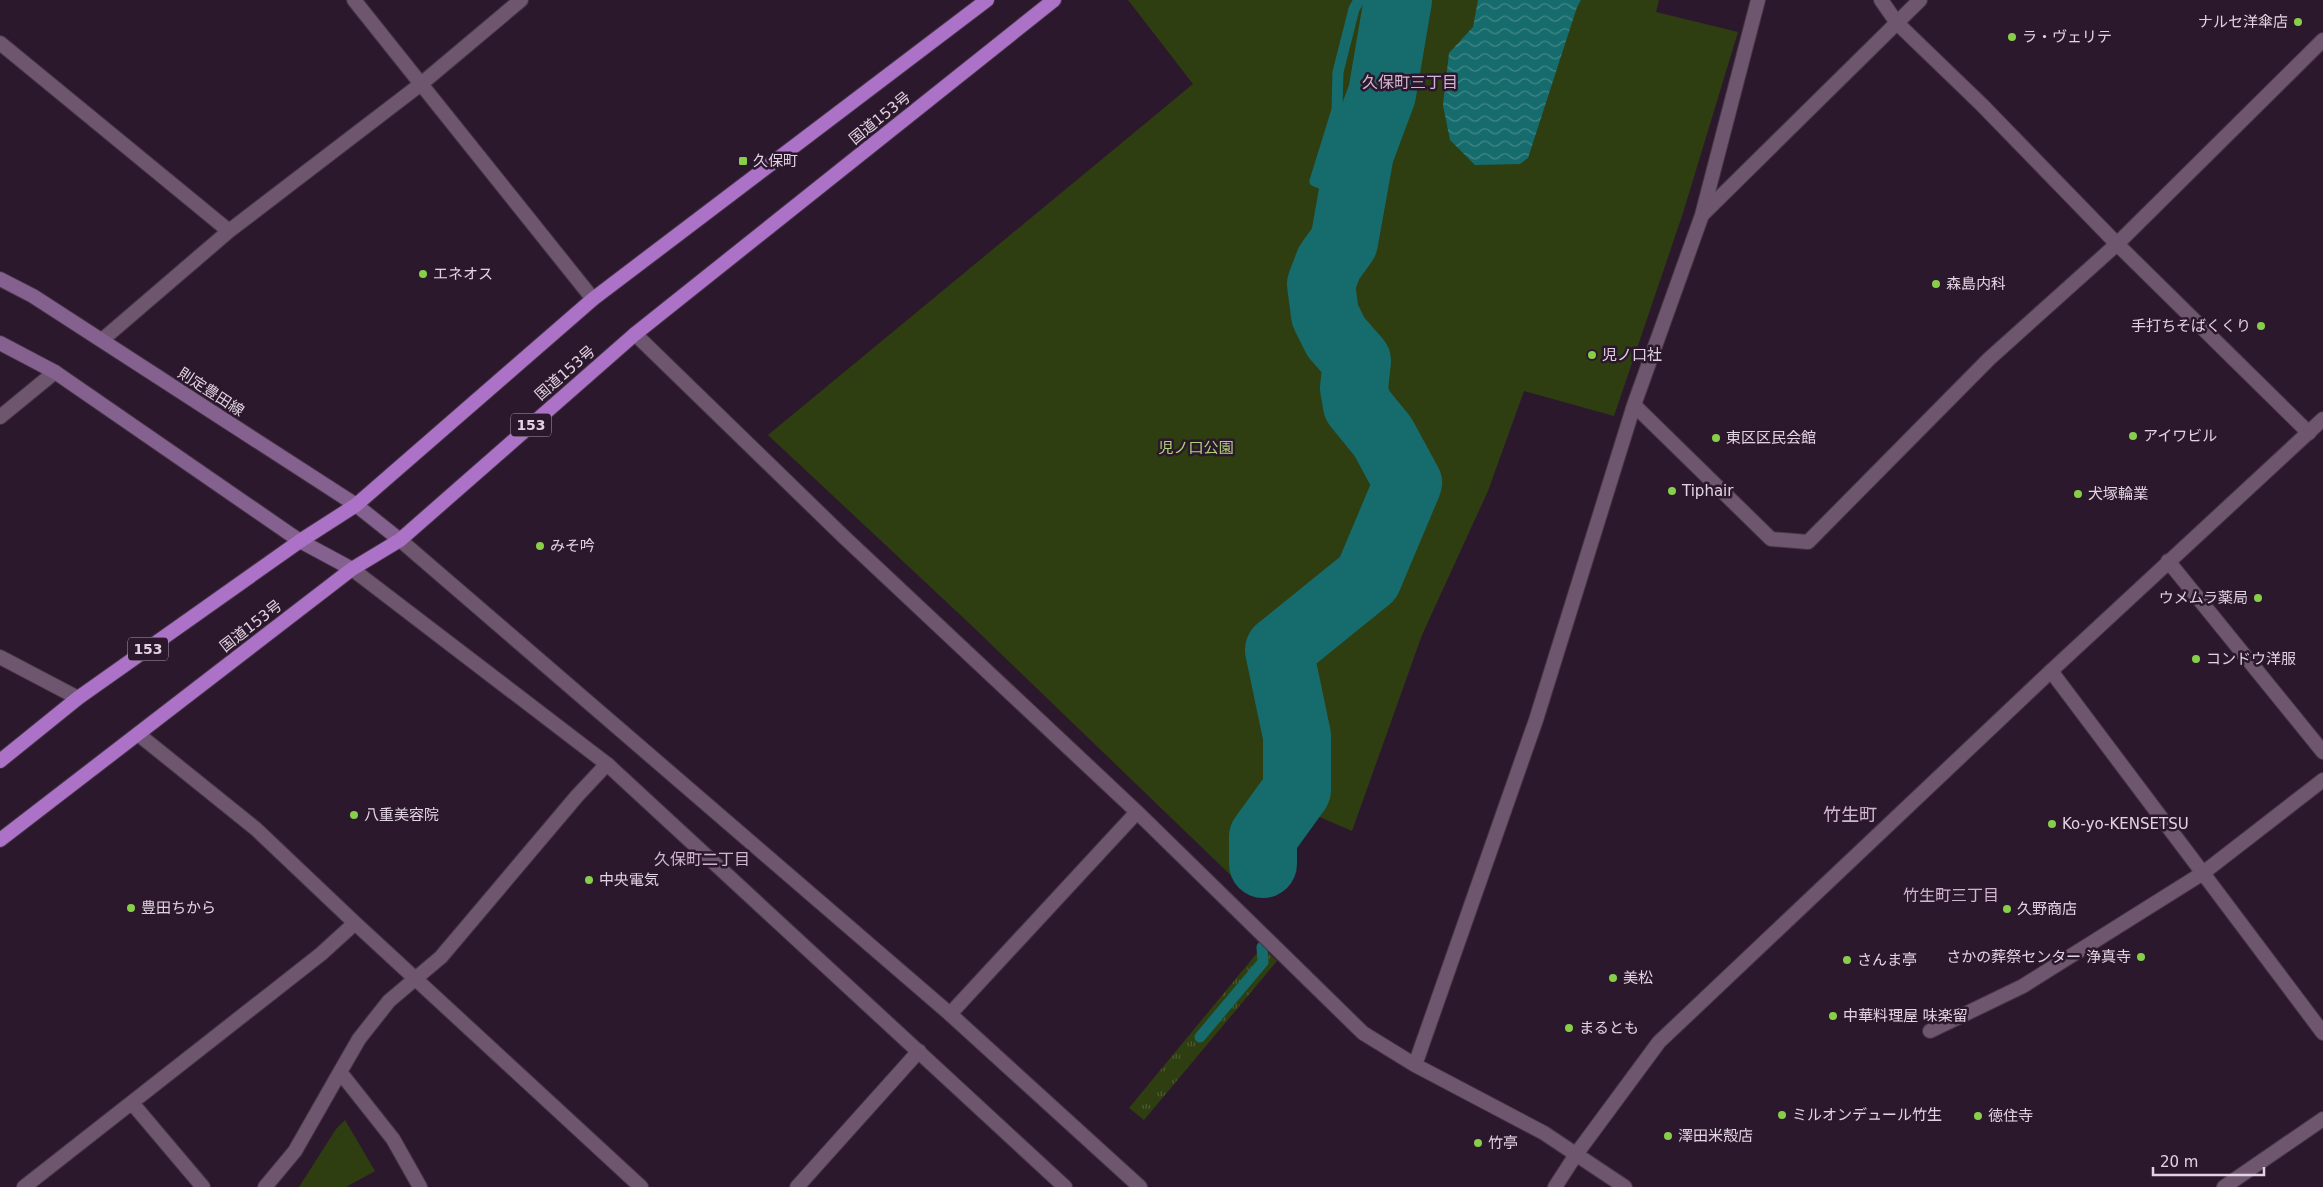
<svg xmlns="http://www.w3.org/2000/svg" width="2323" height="1187" viewBox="0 0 2323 1187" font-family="'DejaVu Sans','Noto Sans JP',sans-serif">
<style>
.grass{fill:url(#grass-tufts)}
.park{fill:#2e3e11}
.water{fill:url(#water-waves)}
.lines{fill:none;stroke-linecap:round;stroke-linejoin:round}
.stream{stroke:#166c6d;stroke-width:11}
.river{stroke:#166c6d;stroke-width:68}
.minor-casing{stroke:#453545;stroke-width:16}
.tertiary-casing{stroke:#453545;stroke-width:16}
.secondary-casing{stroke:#453545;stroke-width:16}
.trunk-casing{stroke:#453545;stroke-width:16}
.minor{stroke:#6e576e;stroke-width:14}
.tertiary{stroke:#6e576e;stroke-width:14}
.secondary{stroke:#856190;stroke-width:14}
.trunk{stroke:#ac72c8;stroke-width:14}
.poi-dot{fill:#88cf49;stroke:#2c182c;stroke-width:2}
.labels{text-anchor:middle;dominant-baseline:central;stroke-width:5;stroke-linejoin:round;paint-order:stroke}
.shield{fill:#2c182c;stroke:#ab9bab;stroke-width:1}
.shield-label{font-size:14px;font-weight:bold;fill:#e1d3e1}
.poi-label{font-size:15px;fill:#e1d3e1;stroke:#2c182c;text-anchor:start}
.street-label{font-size:15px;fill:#e1d3e1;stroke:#2c182c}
.park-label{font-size:15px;fill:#afd478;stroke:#2c182c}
.neighbourhood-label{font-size:16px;fill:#d0b5d0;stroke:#2c182c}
.quarter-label{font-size:18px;fill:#d0b5d0;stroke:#2c182c}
</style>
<defs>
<pattern id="grass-tufts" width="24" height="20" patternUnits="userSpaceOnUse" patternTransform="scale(1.25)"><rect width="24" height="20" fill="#2e3e11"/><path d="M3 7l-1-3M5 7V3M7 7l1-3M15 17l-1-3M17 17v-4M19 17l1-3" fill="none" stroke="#4c5933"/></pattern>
<pattern id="water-waves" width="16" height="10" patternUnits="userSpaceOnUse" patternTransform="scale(1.25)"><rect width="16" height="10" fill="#166c6d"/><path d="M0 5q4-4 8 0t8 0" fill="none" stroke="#438788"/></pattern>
</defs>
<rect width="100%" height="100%" fill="#2c182c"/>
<!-- grass -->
<path class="grass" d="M1262,947L1277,961L1144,1120L1129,1108Z"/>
<!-- park -->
<path class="park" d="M1128,0H1659L1656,12L1738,32L1683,213L1614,416L1524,391L1488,491L1422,635L1352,831L1315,815L1245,889L970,624L768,435L1193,84Z
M345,1120L375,1171L346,1187H299L336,1129Z"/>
<!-- water -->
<path class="water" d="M1478,0H1581L1577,7L1528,158L1520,164L1475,165L1450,140L1443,105L1449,53L1473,27Z
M1318,242L1328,249C1329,266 1322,271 1321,284C1319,305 1330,326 1340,343L1318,367L1301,334L1290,297L1295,262L1307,245Z"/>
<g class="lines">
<!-- stream -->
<path class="stream" d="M1351,197L1315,181L1337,110L1338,72L1354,9L1359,0
M1262,892L1263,864
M1200,1037L1263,962L1262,947"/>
<!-- river -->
<path class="river" d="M1263,864V837L1297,790V736L1279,650L1368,578L1408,483L1383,437L1357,405L1354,388L1357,361L1336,337L1325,315L1321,284L1329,263L1344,242L1360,153L1382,94L1398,0"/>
<!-- minor casing -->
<g class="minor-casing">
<path id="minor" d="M354,0L421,84
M1881,0L1897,23L1982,105L2117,244L2309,433
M0,43L229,231
M1703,214L1920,0
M635,334L844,537L1137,812L1363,1033L1415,1065L1544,1133L1625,1187
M102,340L229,231L421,84L521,0
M1634,405L1771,539L1808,542L1989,359L2117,244L2323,40
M0,417L55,372
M2168,561L2323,752
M0,657L78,698
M2051,671L2323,1033
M138,734L256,829L355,923L641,1187
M950,1014L1137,812
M1930,1031L2023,986L2203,873L2323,780
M1415,1065L1536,720L1634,405L1702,215L1758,0
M132,1103L203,1187
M24,1187L321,954L355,923
M265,1187L295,1151L340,1072
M420,1187L393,1139L340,1072L359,1039L389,1001L441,957L577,796L607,764
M797,1187L919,1051
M2224,1187L2323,1119"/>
</g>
<!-- tertiary casing -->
<g class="tertiary-casing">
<path id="tertiary" d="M421,84L593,299
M400,540L950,1014L1140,1187
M352,569L607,764L1065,1187
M1555,1187L1577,1153L1659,1042L2051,671L2323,419"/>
</g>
<!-- secondary casing -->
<g class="secondary-casing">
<path id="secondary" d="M0,279L33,296L356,505L400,540
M0,343L55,372L300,541L352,569"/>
</g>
<!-- trunk casing -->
<g class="trunk-casing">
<path id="trunk" d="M0,761L78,698L300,541L356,505L593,299L987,0
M0,840L352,569L400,540L635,334L1054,0"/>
</g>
<!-- minor -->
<use href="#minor" class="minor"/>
<!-- tertiary -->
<use href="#tertiary" class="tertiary"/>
<!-- secondary -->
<use href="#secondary" class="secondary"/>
<!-- trunk -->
<use href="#trunk" class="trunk"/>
</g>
<!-- markers -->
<g class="poi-dot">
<circle cx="2298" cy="22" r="5"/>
<circle cx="2012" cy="37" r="5"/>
<rect x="738" y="156" width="10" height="10" rx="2.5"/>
<circle cx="423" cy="274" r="5"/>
<circle cx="1936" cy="284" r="5"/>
<circle cx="2261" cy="326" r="5"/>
<circle cx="1592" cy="355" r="5"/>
<circle cx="2133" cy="436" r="5"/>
<circle cx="1716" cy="438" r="5"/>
<circle cx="1672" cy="491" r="5"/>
<circle cx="2078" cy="494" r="5"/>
<circle cx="540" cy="546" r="5"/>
<circle cx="2258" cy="598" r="5"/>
<circle cx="2196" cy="659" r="5"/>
<circle cx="354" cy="815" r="5"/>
<circle cx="2052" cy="824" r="5"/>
<circle cx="589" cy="880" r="5"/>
<circle cx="131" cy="908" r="5"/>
<circle cx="2007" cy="909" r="5"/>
<circle cx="2141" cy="957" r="5"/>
<circle cx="1847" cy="960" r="5"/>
<circle cx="1613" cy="978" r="5"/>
<circle cx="1833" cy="1016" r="5"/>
<circle cx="1569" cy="1028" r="5"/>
<circle cx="1782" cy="1115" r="5"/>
<circle cx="1978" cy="1116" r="5"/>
<circle cx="1668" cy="1136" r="5"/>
<circle cx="1478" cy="1143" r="5"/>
</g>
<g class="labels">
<!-- shield labels -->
<g class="shield">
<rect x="511" y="413.5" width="40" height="23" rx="4"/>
<rect x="128" y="637.5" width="40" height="23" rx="4"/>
</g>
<g class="shield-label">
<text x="531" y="425">153</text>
<text x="148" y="649">153</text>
</g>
<!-- poi labels -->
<g class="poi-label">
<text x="2288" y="22" text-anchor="end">ナルセ洋傘店</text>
<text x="2022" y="37">ラ・ヴェリテ</text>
<text x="753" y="161">久保町</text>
<text x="433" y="274">エネオス</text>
<text x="1946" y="284">森島内科</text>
<text x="2251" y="326" text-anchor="end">手打ちそばくくり</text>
<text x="1602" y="355">児ノ口社</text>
<text x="2143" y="436">アイワビル</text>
<text x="1726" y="438">東区区民会館</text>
<text x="1682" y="491">Tiphair</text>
<text x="2088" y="494">犬塚輪業</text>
<text x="550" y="546">みそ吟</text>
<text x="2248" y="598" text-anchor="end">ウメムラ薬局</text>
<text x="2206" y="659">コンドウ洋服</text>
<text x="364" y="815">八重美容院</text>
<text x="2062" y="824">Ko-yo-KENSETSU</text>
<text x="599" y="880">中央電気</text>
<text x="141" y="908">豊田ちから</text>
<text x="2017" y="909">久野商店</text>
<text x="2131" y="957" text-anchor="end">さかの葬祭センター 浄真寺</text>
<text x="1857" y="960">さんま亭</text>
<text x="1623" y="978">美松</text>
<text x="1843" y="1016">中華料理屋 味楽留</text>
<text x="1579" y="1028">まるとも</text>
<text x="1792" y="1115">ミルオンデュール竹生</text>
<text x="1988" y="1116">徳住寺</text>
<text x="1678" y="1136">澤田米殻店</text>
<text x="1488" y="1143">竹亭</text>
</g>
<!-- street labels -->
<g class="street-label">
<text transform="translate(880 118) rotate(-39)">国道153号</text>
<text transform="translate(565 373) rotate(-41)">国道153号</text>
<text transform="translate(211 392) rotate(33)">則定豊田線</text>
<text transform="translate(251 626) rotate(-38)">国道153号</text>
</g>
<!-- park labels -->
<g class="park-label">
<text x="1196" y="448">児ノ口公園</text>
</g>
<!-- neighbourhood labels -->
<g class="neighbourhood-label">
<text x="1410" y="82">久保町三丁目</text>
<text x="702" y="859">久保町二丁目</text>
<text x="1951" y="895">竹生町三丁目</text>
</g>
<!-- quarter labels -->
<g class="quarter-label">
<text x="1850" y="814">竹生町</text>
</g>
</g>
<!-- scale -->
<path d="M2153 1167v8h111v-8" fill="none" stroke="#e1d3e1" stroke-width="2.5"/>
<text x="2160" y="1167" font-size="15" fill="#e1d3e1" stroke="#2c182c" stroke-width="4" paint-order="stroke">20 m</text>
</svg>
